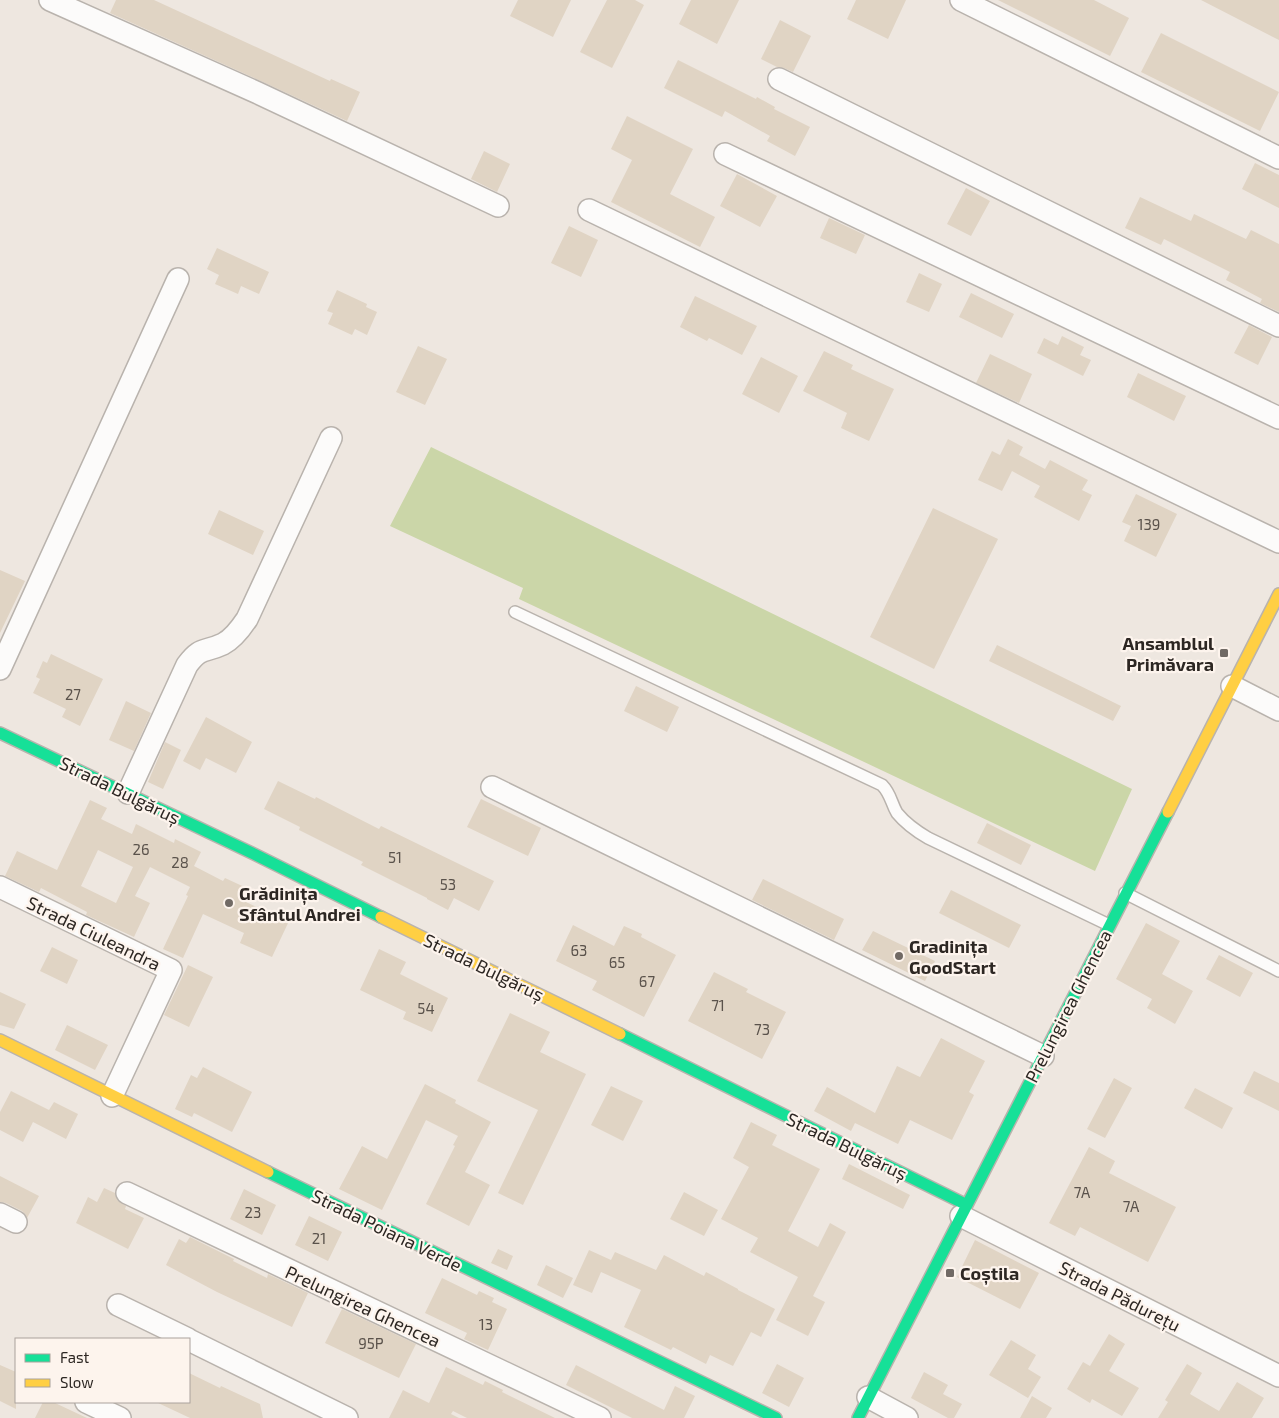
<svg xmlns="http://www.w3.org/2000/svg" width="1279" height="1418" viewBox="0 0 1279 1418" font-family="'Exo 2',sans-serif">
<style>
.green{fill:#cbd6a8}
.building{fill:#e0d4c4;fill-rule:evenodd}
.lines{fill:none;stroke-linecap:round;stroke-linejoin:round}
.lane-casing{stroke:#b9b3ad;stroke-width:14}
.street-casing{stroke:#b9b3ad;stroke-width:24}
.fast-casing{stroke:#b9b3ad;stroke-width:14}
.slow-casing{stroke:#b9b3ad;stroke-width:14}
.lane{stroke:#fcfbfa;stroke-width:11}
.street{stroke:#fcfbfa;stroke-width:21}
.fast{stroke:#16e098;stroke-width:11}
.slow{stroke:#ffcf43;stroke-width:11}
.poi-dot{fill:#716a65;stroke:#fdf4ed;stroke-width:2}
.labels{text-anchor:middle;dominant-baseline:central;stroke-width:4.5;stroke-linejoin:round;paint-order:stroke}
.number-label{font-size:15px;fill:#5a524b}
.poi-label{font-size:18px;font-weight:bold;fill:#2d2723;stroke:#fdf4ed;text-anchor:start}
.street-label{font-size:18px;fill:#2d2723;stroke:#fdf4ed}
</style>
<rect width="100%" height="100%" fill="#eee7e0"/>
<!-- green -->
<path class="green" d="M431,447L1132,789L1095,871L519,599L523,588L390,526Z"/>
<!-- building -->
<path class="building" d="M116,0H154L330,81L331,79L360,92L347,121L263,82L110,13Z
M518,0H571L553,37L510,16Z
M607,0H635L644,5L612,68L580,52Z
M691,0H739L717,44L679,24Z
M856,0H906L888,39L847,19Z
M998,0H1094L1129,18L1110,56Z
M1201,0H1279V40Z
M780,20L811,36L793,72L784,68L777,67L761,59Z
M1161,33L1279,92L1260,131L1141,72Z
M678,60L756,99L757,97L775,107L774,109L810,127L795,156L767,141L770,136L725,111L722,117L664,88Z
M627,116L693,149L670,194L715,217L700,247L611,202L632,160L611,149Z
M484,151L510,164L497,192L471,179Z
M1255,163L1279,175V208L1242,189Z
M737,174L777,196L760,227L720,206Z
M966,188L990,201L971,236L947,224Z
M1140,197L1191,221L1194,214L1246,239L1251,230L1279,244V312L1260,303L1262,299L1226,280L1230,272L1164,239L1161,245L1125,228Z
M829,218L865,235L856,254L820,238Z
M569,226L598,240L581,277L551,263Z
M217,248L269,272L259,294L241,286L238,294L215,284L219,275L207,269Z
M919,273L942,284L929,312L906,302Z
M337,290L367,304L366,307L377,312L367,335L355,329L352,335L328,324L333,313L327,311Z
M971,293L1014,314L1002,338L959,317Z
M695,296L757,326L742,355L709,338L707,341L680,327Z
M1249,325L1272,337L1258,365L1234,353Z
M1062,336L1084,347L1080,355L1091,360L1083,376L1037,353L1044,338L1058,345Z
M418,346L447,359L425,405L396,392Z
M824,351L853,365L851,369L894,389L869,441L841,428L847,413L803,391Z
M990,354L1032,374L1019,403L976,383Z
M761,357L798,376L779,413L742,394Z
M1138,373L1186,396L1174,421L1127,397Z
M1008,439L1023,447L1019,455L1045,469L1050,460L1088,480L1082,490L1092,495L1079,521L1034,497L1040,486L1012,471L1002,491L978,480L992,451L1000,455Z
M1136,494L1177,514L1156,557L1124,541L1131,526L1122,522Z
M933,508L998,539L934,669L870,637Z
M219,510L264,531L253,555L208,534Z
M0,570L25,581L0,633Z
M997,645L1121,706L1113,721L989,661Z
M51,654L103,679L80,726L62,717L66,709L33,693L40,679L36,677L43,661L47,663Z
M636,686L679,707L667,732L624,711Z
M126,701L151,713L134,751L109,740Z
M206,717L252,742L236,773L206,758L200,770L183,761Z
M165,742L181,750L163,789L148,782Z
M278,781L315,799L316,797L379,829L381,826L494,881L479,911L454,898L448,910L427,899V898L361,865L363,862L299,830L300,827L264,809Z
M481,799L541,828L528,856L467,827Z
M90,800L107,808L101,819L132,834L136,824L174,843L175,839L201,852L194,866L223,881L225,878L251,890L246,902L271,914L272,911L290,919L272,957L240,943L244,933L203,914L183,958L163,949L188,896L186,895L190,887L150,867L135,896L150,903L134,937L86,915L87,912L41,888L39,892L5,876L17,851L57,870ZM98,850L133,867L116,903L81,886Z
M987,823L1031,845L1021,865L977,843Z
M763,879L844,919L834,940L752,900Z
M951,890L1021,925L1009,948L939,913Z
M1146,923L1180,941L1162,974L1193,991L1175,1024L1147,1008L1152,999L1116,979Z
M573,925L614,946L624,926L642,934L641,937L676,955L644,1017L592,990L597,981L556,961Z
M873,931L935,961L925,981L862,950Z
M52,947L78,960L67,984L40,971Z
M379,949L406,962L400,974L448,998L432,1032L403,1019L406,1012L360,990Z
M1219,955L1253,973L1240,997L1206,979Z
M188,965L213,977L189,1027L164,1015Z
M714,972L748,989L746,992L786,1012L762,1059L688,1021Z
M0,992L26,1004L14,1029L0,1025Z
M510,1013L550,1032L540,1052L586,1074L523,1205L498,1193L538,1110L477,1081Z
M67,1025L108,1045L95,1070L55,1050Z
M941,1038L985,1061L969,1092L974,1095L952,1140L910,1120L898,1144L855,1123L851,1131L814,1111L827,1087L875,1113L897,1066L920,1077Z
M203,1067L252,1092L232,1132L194,1113L192,1117L175,1109L191,1075L197,1078Z
M1254,1071L1279,1083V1111L1243,1093Z
M1114,1078L1132,1088L1105,1138L1087,1129Z
M425,1084L456,1100L455,1103L491,1122L465,1172L490,1185L469,1226L426,1204L455,1146L453,1145L458,1136L426,1120L382,1210L339,1189L362,1146L387,1159Z
M611,1086L643,1101L623,1141L591,1125Z
M1195,1088L1233,1108L1222,1129L1184,1108Z
M11,1091L49,1110L54,1102L78,1114L66,1139L33,1122L23,1142L0,1130V1112Z
M751,1122L777,1135L772,1145L820,1169L788,1231L818,1247L830,1223L846,1232L813,1296L825,1302L808,1336L776,1320L798,1277L750,1252L758,1238L721,1219L749,1167L733,1158Z
M1089,1147L1115,1161L1109,1173L1176,1207L1148,1262L1080,1227L1075,1236L1049,1223Z
M849,1164L910,1195L903,1209L842,1179Z
M0,1176L39,1196L27,1218L26,1215L22,1211L6,1203L0,1202Z
M104,1188L115,1193L117,1200L126,1206L125,1209L144,1218L128,1249L76,1223L88,1197L97,1202Z
M244,1189L276,1205L262,1235L230,1219Z
M684,1192L718,1210L704,1236L670,1219Z
M309,1216L342,1232L328,1261L295,1245Z
M190,1237L234,1259L233,1261L267,1278L268,1274L308,1293L292,1327L217,1292L166,1265L179,1239L186,1243Z
M975,1240L1039,1273L1020,1309L957,1277Z
M498,1249L513,1256L507,1270L491,1263Z
M589,1250L611,1260L615,1252L656,1270L664,1255L704,1276L706,1272L738,1289V1290L775,1309L761,1337L751,1332L733,1366L710,1355L706,1364L673,1347L671,1350L624,1327L641,1290L601,1272L592,1293L573,1285Z
M546,1265L573,1278L563,1298L537,1285Z
M442,1278L477,1295L479,1291L494,1298L492,1302L507,1309L488,1350L464,1339L467,1333L425,1313Z
M342,1309L416,1344L399,1378L325,1343Z
M1109,1334L1125,1344L1109,1371L1139,1388L1122,1416L1092,1399L1090,1403L1067,1389L1083,1362L1090,1366Z
M1011,1340L1036,1355L1028,1369L1041,1377L1028,1398L989,1375Z
M777,1364L804,1378L789,1407L762,1393Z
M1187,1364L1202,1373L1190,1394L1219,1411L1237,1382L1264,1398L1252,1418H1158L1168,1402L1165,1400Z
M0,1365L16,1372V1409L0,1401Z
M576,1365L664,1410L675,1386L695,1396L684,1418H632L566,1385Z
M446,1367L483,1385L485,1381L503,1390L502,1392L555,1418H467L453,1411L451,1414L459,1418H389L403,1390L429,1403Z
M924,1372L948,1385L943,1394L962,1404L954,1418H948L911,1398Z
M189,1373L220,1388L221,1386L260,1404L263,1418H190L156,1402H189Z
M1032,1396L1052,1408L1046,1418H1020Z
M43,1402H53L87,1418H35Z"/>
<g class="lines">
<!-- lane casing -->
<g class="lane-casing">
<path id="lane" d="M515,612L882,785C891,794 891,803 897,813C906,824 916,831 928,838L1109,925
M1125,893L1279,971"/>
</g>
<!-- street casing -->
<g class="street-casing">
<path id="street" d="M50,0L258,93L498,206
M961,0L1279,158
M779,79L1279,326
M725,154L1279,418
M589,210L1279,542
M0,669L178,279
M1232,686L1279,710
M492,787L1043,1056
M128,793L187,665C201,646 204,653 223,644C233,639 241,628 247,619L331,438
M0,887L171,970L112,1096
M127,1193L600,1418
M0,1214L16,1222
M961,1216L1279,1376
M118,1305L188,1339
M189,1340L347,1418
M868,1397L907,1418
M86,1402L120,1418"/>
</g>
<!-- fast casing -->
<g class="fast-casing">
<path id="fast" d="M0,733L254,854L381,917
M620,1034L967,1205
M268,1172L776,1418
M858,1418L1168,812"/>
</g>
<!-- slow casing -->
<g class="slow-casing">
<path id="slow" d="M1168,812L1279,594
M381,917L620,1034
M0,1040L268,1172"/>
</g>
<!-- lane -->
<use href="#lane" class="lane"/>
<!-- street -->
<use href="#street" class="street"/>
<!-- fast -->
<use href="#fast" class="fast"/>
<!-- slow -->
<use href="#slow" class="slow"/>
</g>
<!-- markers -->
<g class="poi-dot">
<rect x="1219" y="648" width="10" height="10" rx="2.5"/>
<circle cx="229" cy="903" r="5"/>
<circle cx="899" cy="956" r="5"/>
<rect x="945" y="1268" width="10" height="10" rx="2.5"/>
</g>
<g class="labels">
<!-- number labels -->
<g class="number-label">
<text x="1149" y="524">139</text>
<text x="73" y="694">27</text>
<text x="141" y="849">26</text>
<text x="395" y="857">51</text>
<text x="180" y="862">28</text>
<text x="448" y="884">53</text>
<text x="579" y="950">63</text>
<text x="617" y="962">65</text>
<text x="647" y="981">67</text>
<text x="718" y="1005">71</text>
<text x="426" y="1008">54</text>
<text x="762" y="1029">73</text>
<text x="1082" y="1192">7A</text>
<text x="1131" y="1206">7A</text>
<text x="253" y="1212">23</text>
<text x="319" y="1238">21</text>
<text x="486" y="1324">13</text>
<text x="371" y="1343">95P</text>
</g>
<!-- poi labels -->
<g class="poi-label">
<text x="1214" y="643" text-anchor="end">Ansamblul<tspan x="1214" dy="21">Primăvara</tspan></text>
<text x="239" y="893">Grădinița<tspan x="239" dy="21">Sfântul Andrei</tspan></text>
<text x="909" y="946">Gradinița<tspan x="909" dy="21">GoodStart</tspan></text>
<text x="960" y="1273">Coștila</text>
</g>
<!-- street labels -->
<g class="street-label">
<text transform="translate(120 790) rotate(26)">Strada Bulgăruș</text>
<text transform="translate(94 933) rotate(26)">Strada Ciuleandra</text>
<text transform="translate(484 967) rotate(26)">Strada Bulgăruș</text>
<text transform="translate(1068 1006) rotate(-63)">Prelungirea Ghencea</text>
<text transform="translate(847 1146) rotate(26)">Strada Bulgăruș</text>
<text transform="translate(387 1230) rotate(26)">Strada Poiana Verde</text>
<text transform="translate(1120 1296) rotate(27)">Strada Pădurețu</text>
<text transform="translate(363 1306) rotate(25)">Prelungirea Ghencea</text>
</g>
</g>
<!-- legend -->
<rect x="15" y="1338" width="175" height="65" fill="#fdf4ed" stroke="#aaa29c"/>
<rect x="25" y="1354" width="25" height="8" fill="#16e098" stroke="#aaa29c"/>
<text x="60" y="1363" font-size="15" fill="#2d2723">Fast</text>
<rect x="25" y="1379" width="25" height="8" fill="#ffcf43" stroke="#aaa29c"/>
<text x="60" y="1388" font-size="15" fill="#2d2723">Slow</text>
</svg>
